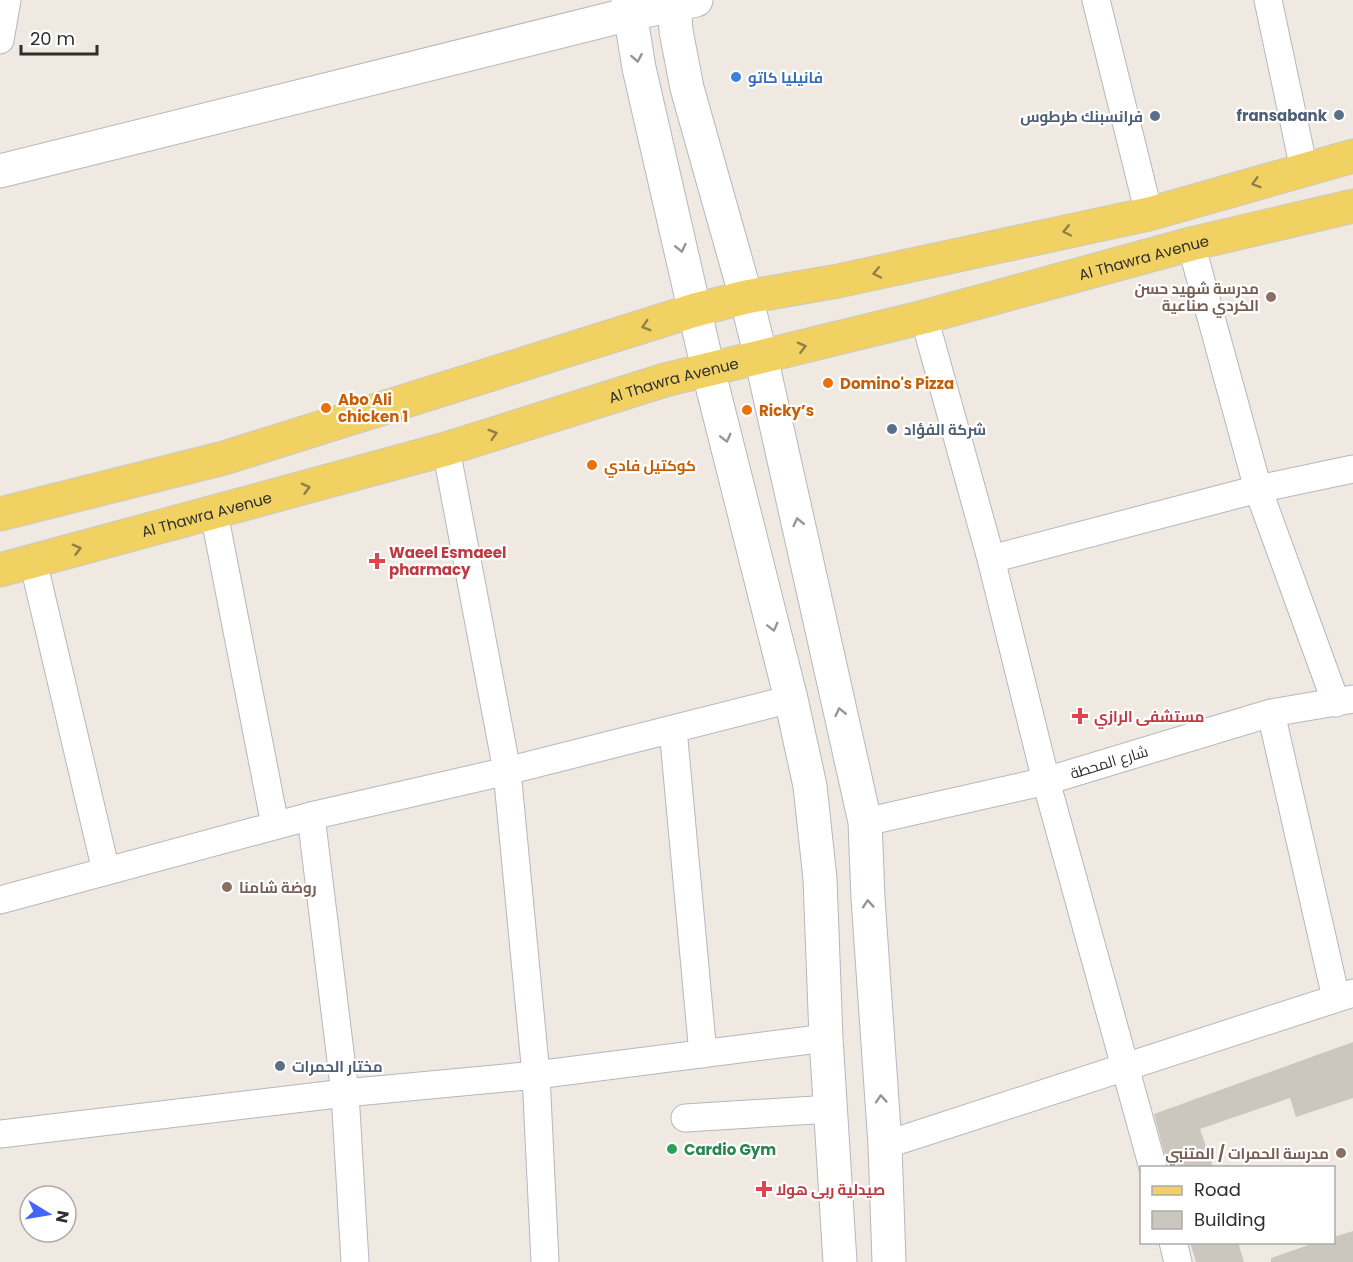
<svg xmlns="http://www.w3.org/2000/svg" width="1353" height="1262" viewBox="0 0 1353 1262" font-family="Poppins,Cairo,sans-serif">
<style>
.building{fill:#cbc7bf}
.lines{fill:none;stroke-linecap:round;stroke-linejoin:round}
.minor-casing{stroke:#b4b7c1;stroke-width:29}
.tertiary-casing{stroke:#b4b7c1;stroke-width:35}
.secondary-casing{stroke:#b4b7c1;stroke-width:35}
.primary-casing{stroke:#c9c9c9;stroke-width:35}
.minor{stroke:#fff;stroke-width:27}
.tertiary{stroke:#fff;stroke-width:33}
.secondary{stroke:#fff;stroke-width:33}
.primary{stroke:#f2d163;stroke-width:33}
.oneway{stroke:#969696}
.oneway2{stroke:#908048}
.shop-dot{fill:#3f7fe0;stroke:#fff;stroke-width:2}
.service-dot{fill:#5c6f8a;stroke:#fff;stroke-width:2}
.education-dot{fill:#8d6e63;stroke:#fff;stroke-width:2}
.food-dot{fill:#e8710a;stroke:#fff;stroke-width:2}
.health-dot{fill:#e0444e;stroke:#fff;stroke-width:2}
.leisure-dot{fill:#2e9e5b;stroke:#fff;stroke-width:2}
.labels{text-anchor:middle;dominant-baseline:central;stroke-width:4.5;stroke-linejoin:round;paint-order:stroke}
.shop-label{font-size:15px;font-weight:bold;fill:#366cbe;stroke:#fff;text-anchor:start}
.service-label{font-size:15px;font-weight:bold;fill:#4e5e75;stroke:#fff;text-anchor:end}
.street-label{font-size:15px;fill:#2e2e2e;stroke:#fff}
.education-label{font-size:15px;font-weight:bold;fill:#785e54;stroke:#fff;text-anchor:end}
.food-label{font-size:15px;font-weight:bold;fill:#c56008;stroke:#fff;text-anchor:start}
.health-label{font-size:15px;font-weight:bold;fill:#be3a42;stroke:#fff;text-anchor:start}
.leisure-label{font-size:15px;font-weight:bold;fill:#27864d;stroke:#fff;text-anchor:start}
</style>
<rect width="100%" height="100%" fill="#efe9e1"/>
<!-- building -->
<path class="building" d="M1353,1042V1098L1296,1117L1290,1098L1200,1129L1213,1167H1168L1154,1114Z
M1353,1231V1262H1271V1258L1317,1242H1334V1237Z
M1190,1242H1238L1244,1262H1196Z"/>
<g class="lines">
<!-- minor casing -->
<g class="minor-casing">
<path id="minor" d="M1096,0L1149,214
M1268,0L1304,169
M0,40L7,0
M1191,244L1258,489L1336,703
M924,317L991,559L1046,781L1153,1168
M446,449L507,771L536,1075L545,1262
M214,513L275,825
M991,559L1258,489L1353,469
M33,561L106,871
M1271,713L1336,998
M673,729L703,1054
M311,816L345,1093L355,1262
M865,822L1046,781L1271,713L1353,699
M0,900L311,816L507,771L791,699
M685,1118L831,1109
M0,1134L345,1093L536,1075L826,1038
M885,1145L1353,993
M1173,1242L1178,1262"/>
</g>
<!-- tertiary casing -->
<g class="tertiary-casing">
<path id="tertiary" d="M0,171L630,14L696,0"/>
</g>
<!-- secondary casing -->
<g class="secondary-casing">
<path id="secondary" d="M628,0L639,68L708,369L791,699L810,786L820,879L826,1038L840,1262
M674,0L676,31L687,88L746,297L761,357L865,822L868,898L885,1145L889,1262"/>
</g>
<!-- primary casing -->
<g class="primary-casing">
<g id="primary">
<path d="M0,514L224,458L695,310L746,297L838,281L1149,214L1353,156"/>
<path id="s1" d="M0,570L446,449L665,380L924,317L1191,244L1353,206"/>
</g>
</g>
<!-- minor -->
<use href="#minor" class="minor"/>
<!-- tertiary -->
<use href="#tertiary" class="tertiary"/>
<!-- secondary -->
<use href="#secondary" class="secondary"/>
<!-- primary -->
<use href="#primary" class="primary"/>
</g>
<!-- one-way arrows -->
<defs><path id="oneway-chevron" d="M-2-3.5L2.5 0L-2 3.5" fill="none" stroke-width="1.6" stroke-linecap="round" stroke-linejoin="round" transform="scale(1.5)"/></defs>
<g class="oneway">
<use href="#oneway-chevron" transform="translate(637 58) rotate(80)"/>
<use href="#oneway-chevron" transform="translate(681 248) rotate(77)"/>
<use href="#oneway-chevron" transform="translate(726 438) rotate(76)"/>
<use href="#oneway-chevron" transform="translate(798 522) rotate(-103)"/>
<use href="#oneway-chevron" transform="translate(773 627) rotate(76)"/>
<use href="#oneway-chevron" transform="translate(840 712) rotate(-103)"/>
<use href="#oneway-chevron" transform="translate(868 904) rotate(-94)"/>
<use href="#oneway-chevron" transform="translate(881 1099) rotate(-94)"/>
</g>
<g class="oneway2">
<use href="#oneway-chevron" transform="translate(1256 183) rotate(164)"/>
<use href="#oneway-chevron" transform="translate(1067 231) rotate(168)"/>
<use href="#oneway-chevron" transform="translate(877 273) rotate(168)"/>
<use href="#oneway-chevron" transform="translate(646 326) rotate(163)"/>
<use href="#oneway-chevron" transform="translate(802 347) rotate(-14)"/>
<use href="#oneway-chevron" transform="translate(493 434) rotate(-17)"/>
<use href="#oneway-chevron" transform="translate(306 488) rotate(-15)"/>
<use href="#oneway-chevron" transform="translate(77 549) rotate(-15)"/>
</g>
<!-- markers -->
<circle class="shop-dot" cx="736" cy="77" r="6"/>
<g class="service-dot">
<circle cx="1339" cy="115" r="6"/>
<circle cx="1155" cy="116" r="6"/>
<circle cx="892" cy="429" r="6"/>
<circle cx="280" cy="1066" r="6"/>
</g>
<g class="education-dot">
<circle cx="1271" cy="297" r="6"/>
<circle cx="227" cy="887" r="6"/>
<circle cx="1341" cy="1153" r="6"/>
</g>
<g class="food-dot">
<circle cx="828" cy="383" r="6"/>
<circle cx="326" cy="408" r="6"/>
<circle cx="747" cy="410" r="6"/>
<circle cx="592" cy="465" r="6"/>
</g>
<g class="health-dot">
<path d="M374 552h6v6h6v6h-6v6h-6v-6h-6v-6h6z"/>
<path d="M1077 707h6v6h6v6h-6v6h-6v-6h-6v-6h6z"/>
<path d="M761 1180h6v6h6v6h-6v6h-6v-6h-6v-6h6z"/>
</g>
<circle class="leisure-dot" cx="672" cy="1149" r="6"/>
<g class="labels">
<!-- shop labels -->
<g class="shop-label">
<text x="748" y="77">فانيليا كاتو</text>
</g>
<!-- service labels -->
<g class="service-label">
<text x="1327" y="115">fransabank</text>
<text x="1143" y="116">فرانسبنك طرطوس</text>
<text x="904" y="429" text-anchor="start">شركة الفؤاد</text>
<text x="292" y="1066" text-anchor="start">مختار الحمرات</text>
</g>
<!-- street labels -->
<g class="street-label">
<text stroke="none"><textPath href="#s1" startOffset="1186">Al Thawra Avenue</textPath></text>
<text stroke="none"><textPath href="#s1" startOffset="700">Al Thawra Avenue</textPath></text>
<text stroke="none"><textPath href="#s1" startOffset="214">Al Thawra Avenue</textPath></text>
<text transform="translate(1109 762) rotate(-17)">شارع المحطة</text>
</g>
<!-- education labels -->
<g class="education-label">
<text x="1259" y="288">مدرسة شهيد حسن<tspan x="1259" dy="17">الكردي صناعية</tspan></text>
<text x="239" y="887" text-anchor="start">روضة شامنا</text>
<text x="1329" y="1153">مدرسة الحمرات / المتنبي</text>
</g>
<!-- food labels -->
<g class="food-label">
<text x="840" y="383">Domino's Pizza</text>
<text x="338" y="399">Abo Ali<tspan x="338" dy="17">chicken 1</tspan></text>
<text x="759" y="410">Ricky’s</text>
<text x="604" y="465">كوكتيل فادي</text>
</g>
<!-- health labels -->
<g class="health-label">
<text x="389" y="552">Waeel Esmaeel<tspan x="389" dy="17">pharmacy</tspan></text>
<text x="1094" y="716">مستشفى الرازي</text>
<text x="776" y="1189">صيدلية ربى هولا</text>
</g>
<!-- leisure labels -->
<g class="leisure-label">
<text x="684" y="1149">Cardio Gym</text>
</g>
</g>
<!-- legend -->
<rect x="1140" y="1166" width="195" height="78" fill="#ffffff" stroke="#ababab" stroke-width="1.5"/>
<rect x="1152" y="1186" width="30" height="9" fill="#f2d163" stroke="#ababab" stroke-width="1.5"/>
<text x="1194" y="1196" font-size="18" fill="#2e2e2e">Road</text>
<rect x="1152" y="1211" width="30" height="18" fill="#cbc7bf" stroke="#ababab" stroke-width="1.5"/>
<text x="1194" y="1226" font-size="18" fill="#2e2e2e">Building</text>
<!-- north arrow -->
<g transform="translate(48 1214) rotate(101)"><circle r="28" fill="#ffffff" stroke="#ababab" stroke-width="1.5"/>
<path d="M0-4.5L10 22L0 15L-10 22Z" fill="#4264fb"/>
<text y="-9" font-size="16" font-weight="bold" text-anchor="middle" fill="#2e2e2e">N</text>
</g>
<!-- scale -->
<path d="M21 45v9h76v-9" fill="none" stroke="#2e2e2e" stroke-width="3"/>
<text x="30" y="45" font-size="18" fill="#2e2e2e" stroke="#ffffff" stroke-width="4.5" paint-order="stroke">20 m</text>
</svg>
